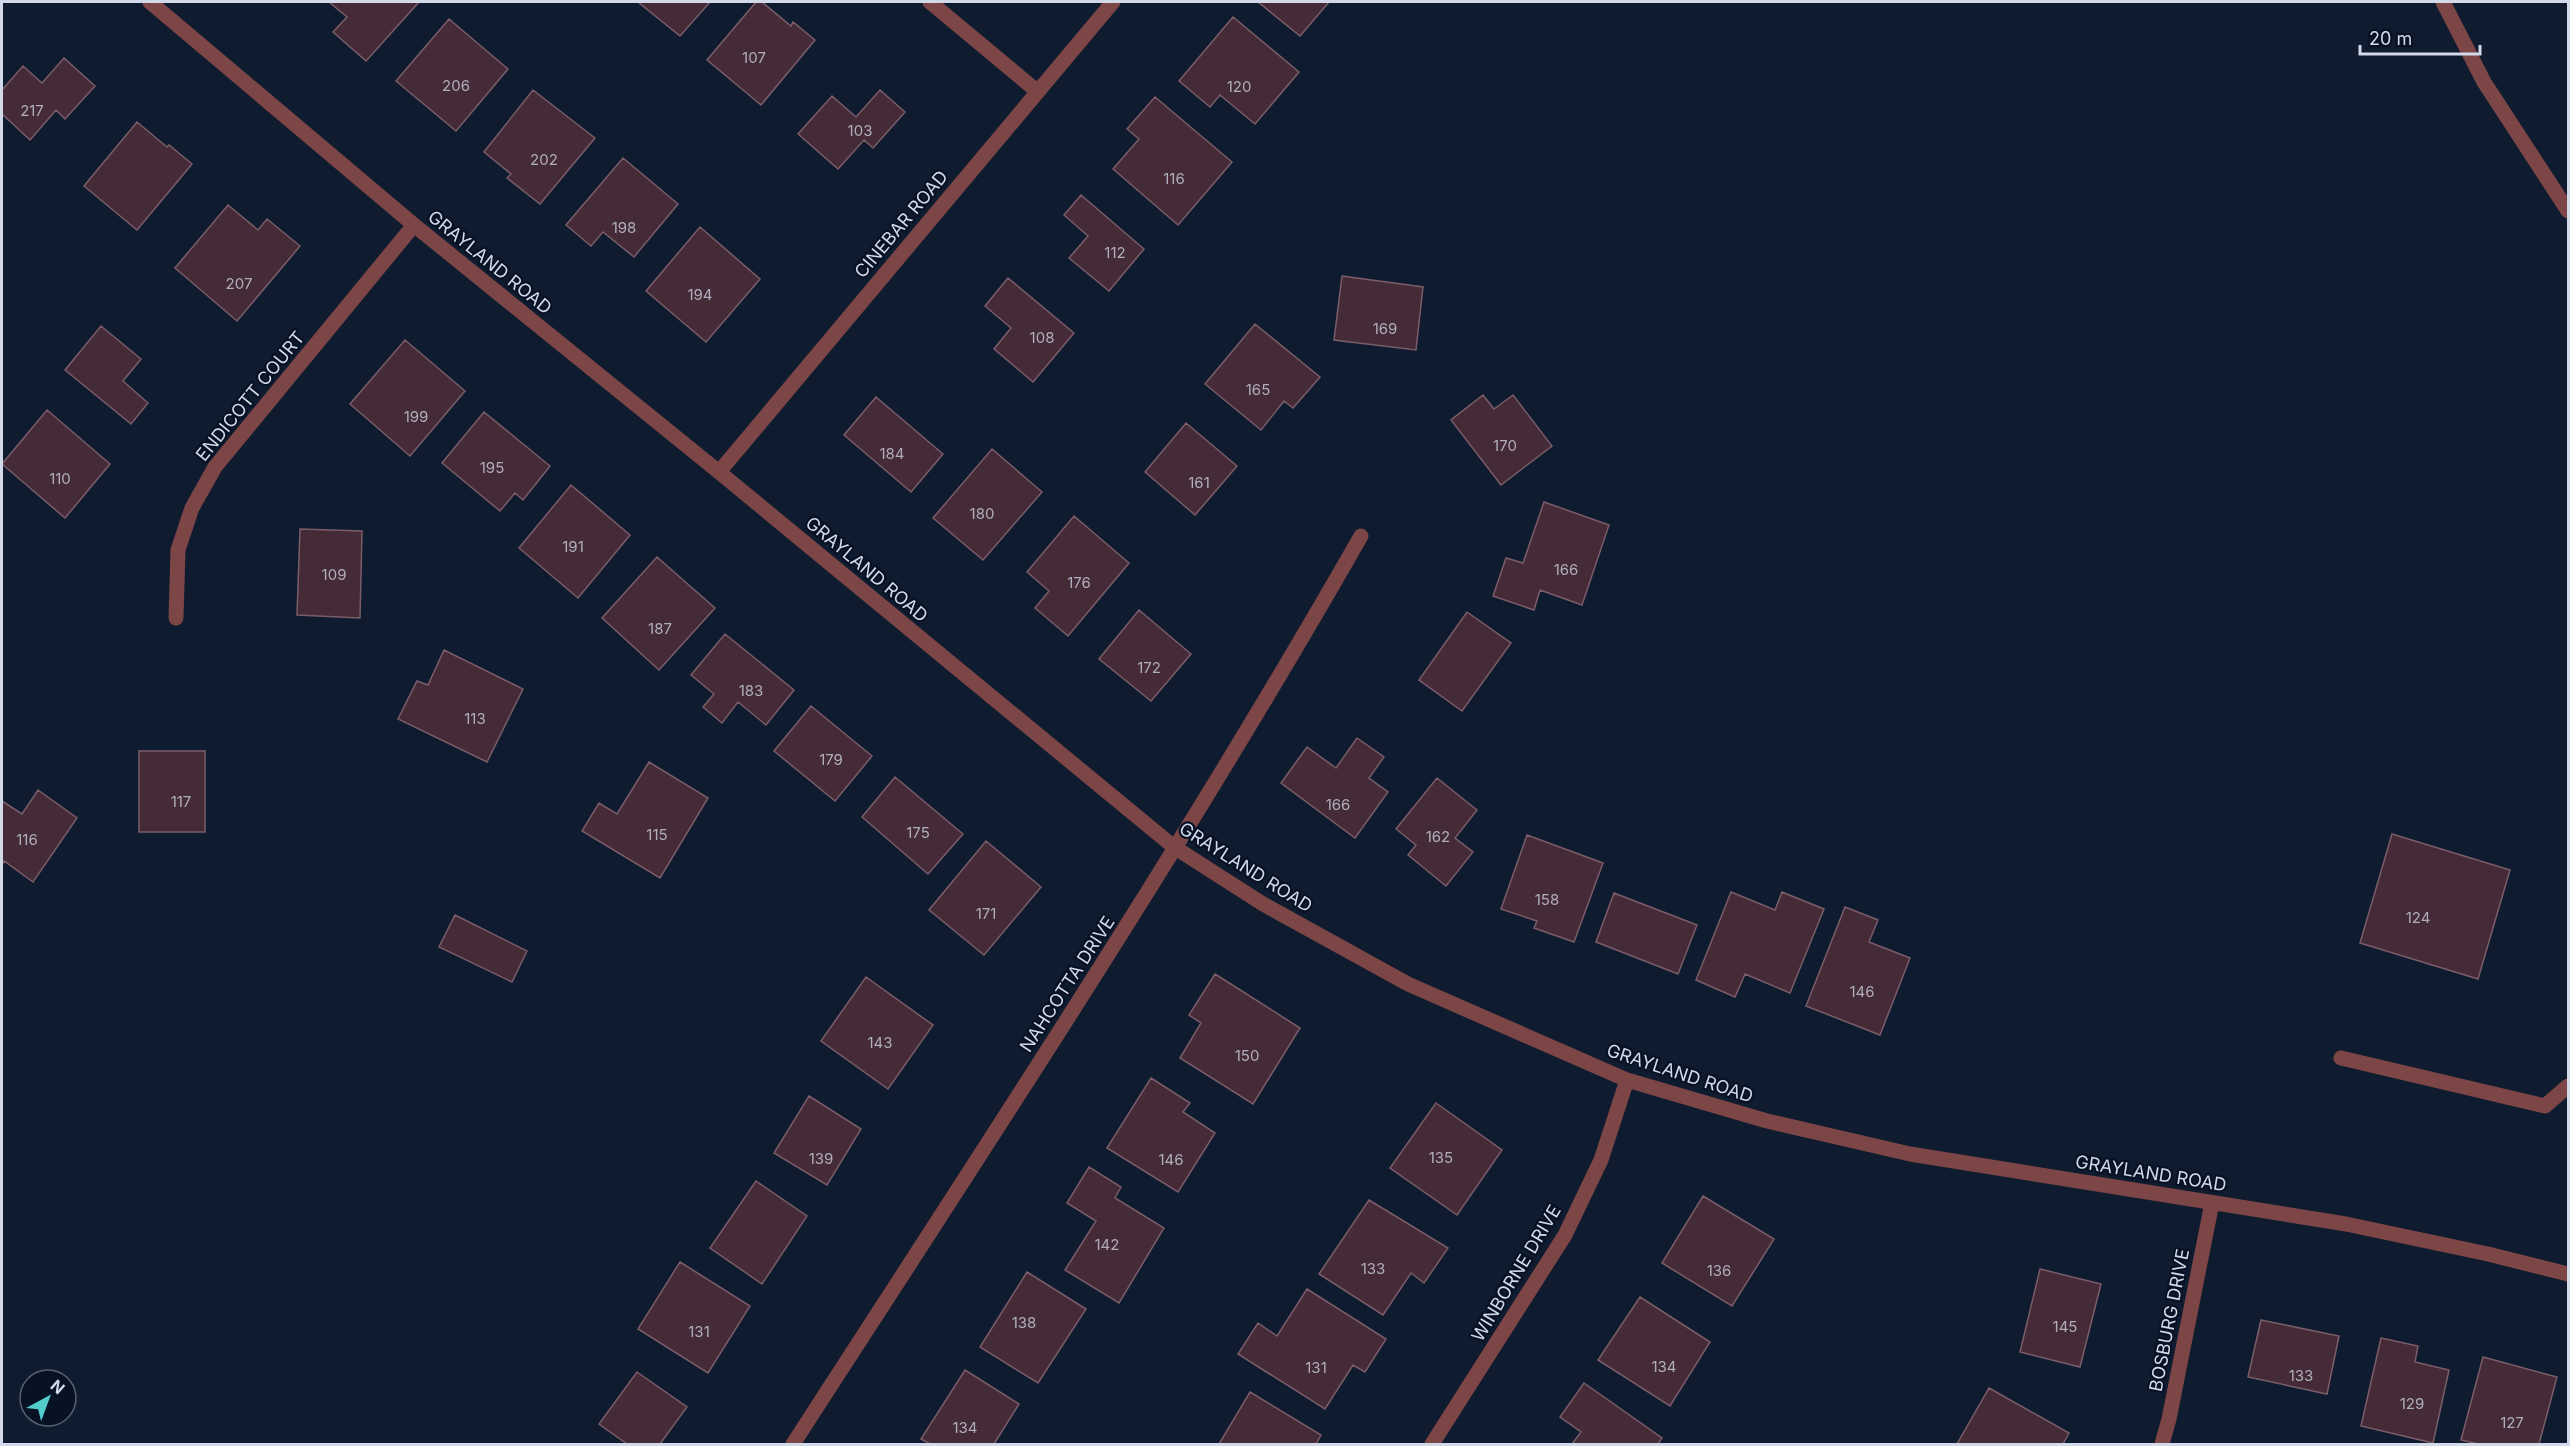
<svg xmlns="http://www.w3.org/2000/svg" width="2570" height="1446" viewBox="0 0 2570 1446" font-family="Inter,sans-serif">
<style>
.building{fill:#452a37;stroke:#7b5d6a;stroke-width:1.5}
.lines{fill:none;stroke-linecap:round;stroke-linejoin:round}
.minor{stroke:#7c4546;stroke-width:15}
.labels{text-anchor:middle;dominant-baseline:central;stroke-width:4.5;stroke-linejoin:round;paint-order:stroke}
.number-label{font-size:15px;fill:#afaebc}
.street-label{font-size:18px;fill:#d2dae9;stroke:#071225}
</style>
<rect width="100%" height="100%" fill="#0f1b2f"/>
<!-- building -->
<path class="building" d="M329,2H419L366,61L333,32L347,17Z
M638,2H710L680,36Z
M756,2H762L791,26L793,22L815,40L761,105L707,60Z
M1258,2H1329L1300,36Z
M1233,17L1299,72L1255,124L1220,95L1210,107L1179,81Z
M449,19L508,69L456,131L396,81Z
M64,58L95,86L65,119L56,110L30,140L2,114V90L23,66L42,83Z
M533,90L595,138L540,204L507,178L511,174L484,152Z
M880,90L905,112L873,148L864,140L838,169L798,134L832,96L856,117Z
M1155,97L1232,162L1178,225L1113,169L1139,139L1127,129Z
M137,122L167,147L169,145L192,164L137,230L84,186Z
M623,158L678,204L634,257L603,232L591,246L566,225Z
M1081,195L1144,249L1109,291L1069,258L1088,236L1064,215Z
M228,205L258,230L267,219L300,246L237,321L175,268Z
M700,227L760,279L706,342L646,291Z
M1342,276L1423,287L1416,350L1334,340Z
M1008,278L1074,333L1033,382L994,349L1011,328L985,306Z
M1255,324L1320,377L1293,408L1284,401L1261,430L1205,384Z
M101,326L141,359L123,381L148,403L131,424L65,370Z
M405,340L465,391L410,456L350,404Z
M1483,395L1494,409L1513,395L1552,446L1501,485L1451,420Z
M876,397L943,454L911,492L844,435Z
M47,410L110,464L65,518L2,464Z
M484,412L550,466L523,500L515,493L500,511L442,463Z
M1186,423L1237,466L1195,515L1145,472Z
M992,449L1042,492L983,560L933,518Z
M571,485L630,535L578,598L519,548Z
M1544,502L1609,525L1582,605L1540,590L1534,610L1493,596L1506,558L1523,563Z
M1074,516L1129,563L1068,636L1035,608L1049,591L1027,572Z
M300,529L362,531L360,618L297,615Z
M657,557L715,608L659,670L602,618Z
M1139,610L1191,654L1151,701L1099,659Z
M1467,612L1511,643L1462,711L1419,680Z
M725,634L794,690L766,725L738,702L722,723L703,707L714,694L691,675Z
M444,650L523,689L487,762L398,719L417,681L428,685Z
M811,706L872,756L835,801L774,751Z
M1357,738L1384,757L1369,778L1388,792L1355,838L1281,783L1307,747L1336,768Z
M139,751H205V832H139Z
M649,762L708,798L660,878L582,831L599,803L617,814Z
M895,777L963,834L928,874L862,817Z
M1437,778L1477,810L1455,838L1473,852L1446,886L1408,855L1416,845L1396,829Z
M38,790L77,818L33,882L4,861L2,865V801L22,814Z
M2392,834L2510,870L2478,979L2360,943Z
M1527,835L1603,863L1574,942L1534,928L1537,921L1501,909Z
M986,841L1041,887L984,955L929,910Z
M1731,892L1775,910L1782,892L1824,909L1790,993L1745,974L1735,997L1696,980Z
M1614,893L1697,925L1678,974L1596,942Z
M1845,907L1878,920L1869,942L1910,958L1880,1035L1806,1006Z
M455,915L527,951L512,982L439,947Z
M1215,974L1300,1028L1253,1104L1180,1058L1201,1023L1189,1015Z
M866,977L933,1025L888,1089L821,1041Z
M1151,1078L1190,1103L1183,1112L1215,1133L1178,1192L1107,1148Z
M809,1096L861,1129L827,1185L774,1153Z
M1436,1103L1502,1150L1457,1215L1390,1168Z
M1089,1167L1121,1187L1115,1198L1164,1228L1119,1303L1065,1270L1096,1221L1067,1203Z
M756,1181L807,1216L762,1284L710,1248Z
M1703,1196L1774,1239L1732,1306L1662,1263Z
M1369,1200L1448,1248L1424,1283L1411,1273L1383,1315L1319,1274Z
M680,1262L750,1306L708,1373L638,1329Z
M2040,1269L2101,1284L2080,1367L2020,1352Z
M1027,1272L1086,1309L1038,1383L980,1347Z
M1307,1289L1386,1339L1365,1372L1353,1365L1325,1409L1238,1354L1258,1323L1277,1336Z
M1640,1297L1710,1342L1670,1406L1598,1360Z
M2261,1320L2339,1336L2327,1394L2248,1377Z
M2381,1338L2418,1346L2415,1362L2449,1370L2433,1443L2361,1426Z
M2483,1357L2557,1377L2539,1444H2478L2461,1440Z
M965,1370L1019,1404L994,1444H930L921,1439Z
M637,1372L687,1407L660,1444H627L599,1424Z
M1584,1383L1662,1438L1658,1444H1572L1581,1432L1560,1417Z
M1989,1388L2069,1433L2063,1444H1957Z
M1250,1392L1321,1435L1316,1444H1219Z"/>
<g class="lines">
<!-- minor -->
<path class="minor" d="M150,2L414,225L719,472L1174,847L1263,904L1408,984L1627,1080L1767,1121L1910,1154L2346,1224L2488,1254L2568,1274
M930,2L1038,92
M2443,2L2484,82L2568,211
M719,472L1113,2
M176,618L178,550L192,508L215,467L414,225
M2341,1058L2545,1106L2568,1086
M793,1444C987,1144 1184,846 1361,536
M1432,1444L1565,1235L1601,1160L1627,1080
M2162,1444L2169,1419L2212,1203"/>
</g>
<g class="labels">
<!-- number labels -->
<g class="number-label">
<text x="754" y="57">107</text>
<text x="456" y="85">206</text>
<text x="1239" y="86">120</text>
<text x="32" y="110">217</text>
<text x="860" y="130">103</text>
<text x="544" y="159">202</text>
<text x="1174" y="178">116</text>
<text x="624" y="227">198</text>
<text x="1115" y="252">112</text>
<text x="239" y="283">207</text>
<text x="700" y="294">194</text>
<text x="1385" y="328">169</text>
<text x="1042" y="337">108</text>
<text x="1258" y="389">165</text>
<text x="416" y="416">199</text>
<text x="1505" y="445">170</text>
<text x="892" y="453">184</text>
<text x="492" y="467">195</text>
<text x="60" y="478">110</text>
<text x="1199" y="482">161</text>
<text x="982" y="513">180</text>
<text x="573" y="546">191</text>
<text x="1566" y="569">166</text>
<text x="334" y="574">109</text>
<text x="1079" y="582">176</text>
<text x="660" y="628">187</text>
<text x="1149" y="667">172</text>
<text x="751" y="690">183</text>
<text x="475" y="718">113</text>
<text x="831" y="759">179</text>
<text x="181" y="801">117</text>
<text x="1338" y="804">166</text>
<text x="918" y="832">175</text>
<text x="657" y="834">115</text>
<text x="1438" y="836">162</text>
<text x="27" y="839">116</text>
<text x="1547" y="899">158</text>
<text x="986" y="913">171</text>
<text x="2418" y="917">124</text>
<text x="1862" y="991">146</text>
<text x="880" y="1042">143</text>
<text x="1247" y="1055">150</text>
<text x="1441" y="1157">135</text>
<text x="821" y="1158">139</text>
<text x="1171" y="1159">146</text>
<text x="1107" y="1244">142</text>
<text x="1373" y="1268">133</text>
<text x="1719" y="1270">136</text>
<text x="1024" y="1322">138</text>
<text x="2065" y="1326">145</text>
<text x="699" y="1331">131</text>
<text x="1664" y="1366">134</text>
<text x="1316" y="1367">131</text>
<text x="2301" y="1375">133</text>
<text x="2412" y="1403">129</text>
<text x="2512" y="1422">127</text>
<text x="965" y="1427">134</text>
</g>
<!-- street labels -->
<g class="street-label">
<text transform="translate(901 224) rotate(-50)">CINEBAR ROAD</text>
<text transform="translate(490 262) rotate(39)">GRAYLAND ROAD</text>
<text transform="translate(250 396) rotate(-51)">ENDICOTT COURT</text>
<text transform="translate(867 569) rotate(40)">GRAYLAND ROAD</text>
<text transform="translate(1246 867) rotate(32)">GRAYLAND ROAD</text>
<text transform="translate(1067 984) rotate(-57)">NAHCOTTA DRIVE</text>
<text transform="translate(1680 1073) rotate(18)">GRAYLAND ROAD</text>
<text transform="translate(2151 1173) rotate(9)">GRAYLAND ROAD</text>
<text transform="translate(1516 1273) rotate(-59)">WINBORNE DRIVE</text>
<text transform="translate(2169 1320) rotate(-79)">BOSBURG DRIVE</text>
</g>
</g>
<!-- border -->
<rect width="2570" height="1446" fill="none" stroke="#d2dae9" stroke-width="6"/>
<!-- north arrow -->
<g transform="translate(48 1398) rotate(41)"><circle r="28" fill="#071225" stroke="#586273" stroke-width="1.5"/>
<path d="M0-4.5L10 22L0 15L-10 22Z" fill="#52cdcc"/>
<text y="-9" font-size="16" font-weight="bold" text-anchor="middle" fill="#d2dae9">N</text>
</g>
<!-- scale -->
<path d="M2360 45v9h120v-9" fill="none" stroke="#d2dae9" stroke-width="3"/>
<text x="2369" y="45" font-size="18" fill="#d2dae9" stroke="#071225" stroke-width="4.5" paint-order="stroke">20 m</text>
</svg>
